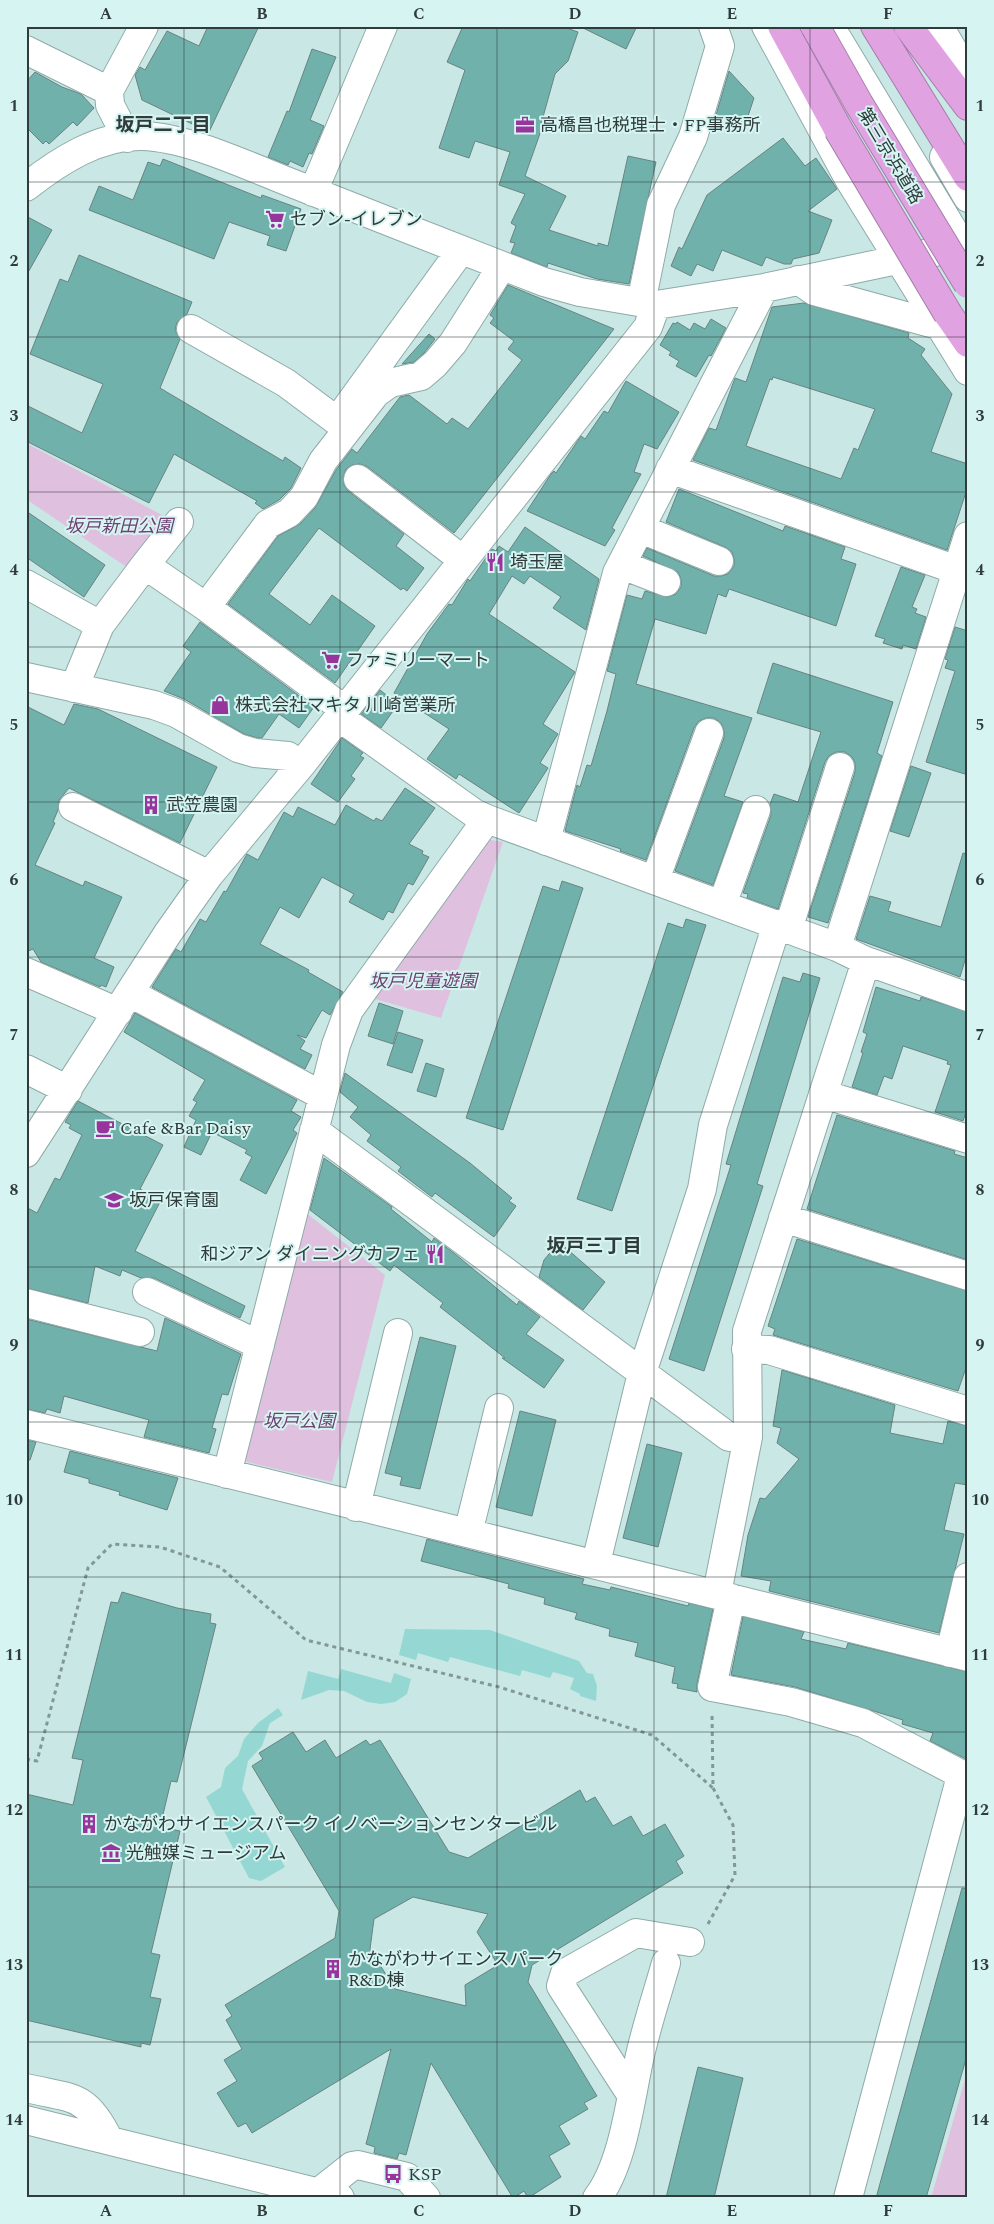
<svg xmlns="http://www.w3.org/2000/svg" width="994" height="2224" viewBox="0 0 994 2224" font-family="Spectral,'Noto Sans JP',serif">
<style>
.green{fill:#dfc1df}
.water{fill:#95d8d3}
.building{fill:#70b1ac;stroke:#688481;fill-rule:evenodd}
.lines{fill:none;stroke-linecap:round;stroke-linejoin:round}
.minor-casing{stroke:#8eaba8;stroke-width:30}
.highway-casing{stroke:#a37ea8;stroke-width:30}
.path{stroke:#829896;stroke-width:3;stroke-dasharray:4 4;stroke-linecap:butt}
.minor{stroke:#fff;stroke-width:28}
.highway{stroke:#e1a2e2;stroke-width:28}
.highway-bridge-casing{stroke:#a37ea8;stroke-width:30;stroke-linecap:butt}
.highway-bridge{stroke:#e1a2e2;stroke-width:28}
.grid{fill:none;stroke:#303c3b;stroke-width:1;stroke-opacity:0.55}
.labels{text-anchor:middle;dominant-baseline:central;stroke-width:4;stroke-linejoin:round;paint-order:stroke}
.poi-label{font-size:18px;fill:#303c3b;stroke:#d6f5f2;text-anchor:start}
.street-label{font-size:18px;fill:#303c3b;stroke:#d6f5f2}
.park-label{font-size:18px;font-style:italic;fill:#704072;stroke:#d6f5f2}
.neighbourhood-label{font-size:19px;font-weight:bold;fill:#303c3b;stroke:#d6f5f2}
.neatline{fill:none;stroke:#303c3b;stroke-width:2}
.grid-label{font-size:16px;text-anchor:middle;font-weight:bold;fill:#303c3b}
</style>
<rect width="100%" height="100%" fill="#c9e7e4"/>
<!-- green -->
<path class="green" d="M26,443L164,516L128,568L26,499Z
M491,840L503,842L441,1018L375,999L483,841Z
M305,1212L385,1275L332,1482L247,1462L243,1453Z
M968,2069V2198H931Z"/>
<!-- water -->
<path class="water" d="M405,1629L490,1630L579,1661L587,1673L593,1674L597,1686L596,1701L580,1696V1694L570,1689L574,1678L553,1672L550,1678L522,1670L520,1676L450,1657L448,1662L418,1653L416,1660L399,1655Z
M341,1669L391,1683L394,1673L411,1679L407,1694L395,1702L381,1704L367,1702L344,1691L329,1690L301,1700L308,1671L338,1679Z
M278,1708L283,1715L270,1723L262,1746L248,1761L242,1789L285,1867L261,1881L249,1878L206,1797L221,1787L225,1768L238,1756L244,1739L258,1723Z"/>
<!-- building -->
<path class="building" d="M208,26H259L209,132L142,100L135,75L140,67L145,70L167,31L199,46Z
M463,26H561L578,32L568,61L555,74L541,124L543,125L525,176L566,196L549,230L598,246V243L608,246L628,156L656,162L629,284L597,279L548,263L547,267L511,253L515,243L510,242L516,226L511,223L525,194L499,185L510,152L475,141L469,158L439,148L465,70L447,62Z
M579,26H637L626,49Z
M312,49L336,57L310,120L324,126L312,154L309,153L303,167L290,161L288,165L268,157L287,111L289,112Z
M729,71L754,98L745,125L716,115Z
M35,72L62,87L81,94L94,108L77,126L73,122L49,144L46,141L43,144L26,127V82Z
M783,138L805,166L816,158L837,189L808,211L832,220L819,253L793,259L791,264H784L766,257L762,266L722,250L713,271L697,264L691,276L671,266L679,247L682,249L707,195Z
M163,159L261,198L262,195L301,209L286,251L267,245L270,236L229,222L214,259L89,210L99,186L133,200L148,162L160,166Z
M26,216L52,230L26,276Z
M79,255L192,302L187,314L177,322L175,330L180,339L160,388L283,461L285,457L301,468L291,488L279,500L263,509L255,503L257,501L174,454L149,503L26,441V405L82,433L103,384L30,354L60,279L68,282Z
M508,285L614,329L454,533L368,467L360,464L352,465L346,469L343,477L344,485L348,491L404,534L396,546L424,568L407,591L403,588L401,590L319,528L269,594L310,625L332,595L375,626L335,683L228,604L278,536L300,524L315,508L336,470L352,449L357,453L400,397L409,395L447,424L452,418L468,429L522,360L508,349L514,341L490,323L494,318L490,315Z
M804,303L909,333L908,338L925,349L921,355L952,394L931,452L968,464V486L947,550L693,460L709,428L716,430L735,378L746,382L772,307ZM773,377L875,409L858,450L854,448L841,479L746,446L770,379L772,380Z
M711,319L726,328L711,356L709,355L696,377L676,366L679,361L669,355L671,352L660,345L673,323L676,324L677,322L690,330L694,323L705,329Z
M429,334L435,339L424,353L414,362L402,364Z
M626,381L679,412L657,449L644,444L634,472L641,474L612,528L615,530L605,546L527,511L551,474L554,471L556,473L581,436L585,439L604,411L608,413Z
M679,489L783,531L785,526L845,547L841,559L856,564L836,626L729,589L726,597L718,594L706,634L655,619L636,684L752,718L724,796L743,802L713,885L675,871L724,738V731L721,723L714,718H706L699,721L694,728L646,860L620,851L621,849L565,831L577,785L580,787L587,765L591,766L607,711L616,674L607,671L627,595L642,599L645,591L668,597L676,594L681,587V579L678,572L643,556L647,548L714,576H721L728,574L734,566V559L732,552L725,547L666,522Z
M26,511L105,565L84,597L26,557Z
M525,527L599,579L586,630L553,608L561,597L530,576L524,584L512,576L489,614L575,672L543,724L558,734L540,763L548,768L519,813L459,774L456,779L427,759L449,729L394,693L427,634L449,604L452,605L468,579L470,581L492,549L496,551L499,546L508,552Z
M901,567L925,575L912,607L917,609L915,613L926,617L916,649L903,645L902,649L883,643L885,639L875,636Z
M200,622L314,707L299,728L279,714L262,738H258L244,734L184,699L164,691L191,652L183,646Z
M955,627L968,631V775L926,762L955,671L945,668L948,660L945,659Z
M773,663L893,702L877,753L882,756L828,923L808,917L855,772V763L852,757L845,752H836L829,756L825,762L778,909L747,898L748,894L743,893L771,815L770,804L774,794L798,802L821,732L757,713Z
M380,690L398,704L381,728L361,714Z
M74,704L98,709L217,767L180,843L69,788L59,800L58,810L53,822L55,823L35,865L83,886L85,881L122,897L94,958L114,967L106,987L101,985L100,987L41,962L33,949L26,952V706L64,725Z
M342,738L363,753L360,756L364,758L351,776L355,779L338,802L311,784Z
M911,766L931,773L909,837L890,831Z
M405,788L435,808L409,844L423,851L422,854L429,857L413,885L408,883L393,913L388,911L383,920L349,902L354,894L322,877L299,918L280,907L260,944L309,970L308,972L343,992L330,1015L322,1010L306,1038L297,1035L305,1041L300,1049L312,1055L305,1069L152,987L176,949L181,952L200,919L206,922L224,891L226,892L247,854L258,860L284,812L293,817L298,807L335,825L346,805L374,821L376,818L382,821Z
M963,853L968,854V950L960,977L856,939L870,896L891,902L888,911L941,927Z
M562,881L583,888L503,1130L466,1118L543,886L559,891Z
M686,919L706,925L612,1211L577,1199L668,923L683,928Z
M803,973L820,978L757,1184L763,1186L704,1371L669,1359L731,1165L726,1164L783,977L800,982Z
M876,987L920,1001L921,997L968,1012V1106L963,1121L935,1112L951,1065L947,1064L948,1061L903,1046L892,1079L884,1076L877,1095L852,1087L863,1053L861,1052L867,1034L863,1032Z
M379,1003L403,1011L393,1044L368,1036Z
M135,1013L297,1100L291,1111L301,1117L293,1130L297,1133L266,1194L240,1180L252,1157L245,1153L247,1150L212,1132L201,1155L184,1147L196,1120L189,1116L197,1102L193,1100L205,1080L124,1032Z
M398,1032L423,1040L412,1073L387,1065Z
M426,1063L444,1069L436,1097L417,1091Z
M345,1073L470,1163L512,1198L509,1201L516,1206L494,1237L435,1193L432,1197L398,1171L401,1167L367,1141L371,1135L350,1117L358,1107L340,1092Z
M78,1101L163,1145L140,1189L161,1200L135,1251L245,1306L240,1318L154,1278H141L122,1270L120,1276L95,1266L88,1303L26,1288V1207L37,1213L55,1178L60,1180L82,1135L69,1128L71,1125L65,1122Z
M837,1115L955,1151L954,1154L968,1158V1260L807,1209Z
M324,1158L392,1207L391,1209L432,1242L434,1238L455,1254L517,1305L519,1301L540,1317L526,1334L564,1360L544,1388L502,1358H505L440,1307L443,1303L394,1265L390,1271L310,1210Z
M797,1239L968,1291V1362L958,1391L773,1335L775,1329L768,1326Z
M559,1242L605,1282L583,1310L539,1277L544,1260Z
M165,1318L241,1354L228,1395L222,1394L212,1428L216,1429L209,1453L144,1437L149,1420L64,1396L60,1413L47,1409L45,1413L26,1409V1319L157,1351Z
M420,1337L456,1346L420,1489L400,1485L402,1477L385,1473Z
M782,1370L895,1405L890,1433L943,1444L948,1421L968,1426V1485L955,1483L944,1530L964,1534L939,1633L769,1591L771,1581L741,1576L748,1535L760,1498L765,1499L799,1459L777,1443L781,1428L773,1426Z
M520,1411L556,1420L532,1516L496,1507Z
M26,1440L36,1442L30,1460H26Z
M647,1444L682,1453L658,1547L623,1538Z
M70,1451L178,1478L167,1510L119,1495L120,1492L89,1483V1479L64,1472Z
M427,1539L584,1579L582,1584L610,1590L611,1587L688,1606L689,1603L713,1609L697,1684V1692L677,1688L678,1684L672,1683L675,1667L635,1656L638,1643L609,1636L610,1629L575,1619L577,1613L544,1604L545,1598L508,1588L509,1584L421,1561Z
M122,1592L177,1608L211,1614L210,1623L216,1624L177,1782L171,1781L160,1827L180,1831L151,1953L160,1955L150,1997L161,1999L150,2045L141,2043V2047L26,2020V1794L73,1805L83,1760L72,1758L111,1602L118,1603Z
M743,1616L804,1632L801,1639L846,1649L848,1643L968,1672V1760L930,1741L933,1733L902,1724L903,1720L795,1687L731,1675Z
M293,1732L306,1752L325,1740L336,1758L366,1740L370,1745L380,1740L449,1852L468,1858L580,1790L586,1802L595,1797L613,1826L631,1816L643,1836L665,1824L684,1856L676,1861L683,1873L532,1965L528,1982L597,2096L584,2103L588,2109L559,2126L570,2144L549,2156L561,2177L528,2198L524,2191L513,2198L431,2063L406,2155L399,2153L397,2159L374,2153L375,2147L366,2144L391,2049L252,2133L246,2123L238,2127L217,2093L237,2081L224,2060L242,2049L226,2020L232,2016L225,2005L335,1938L339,1911L252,1766L263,1759L259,1753ZM413,1897L488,1914L477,1932L498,1965L465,1985L466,2006L395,1989L370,1949L374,1919Z
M962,1888L968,1889V2052L926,2198H876Z
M698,2067L743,2078L714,2198H666Z"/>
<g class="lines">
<!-- minor casing -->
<g class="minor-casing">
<path id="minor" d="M766,26L849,179L968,371
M939,26L968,76
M837,38L968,255
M26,50L109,91
M127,138L110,105L109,91L144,26
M944,157L968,198
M26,187C59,161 99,135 142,136C188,137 250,167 294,184C377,217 461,250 544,282L580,292L656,305L764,288L968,245
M313,192L383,26
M798,280L814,291L938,325
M641,303L661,205L693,137L720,46L713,26
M191,329L286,383L337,421L461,250
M670,469L968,574
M358,479L463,560
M641,529L719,561
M145,565L179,522
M622,565L666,582
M26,584L100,625
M206,607L268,524L289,513L304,497L323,461L376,393L390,383L421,376L435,364L453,343L502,266
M26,677L154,705L176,713L238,748L255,753L288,756L301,765
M74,688L100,625L145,565L206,607L345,710
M339,717L474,813L487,819L837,947L866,961L968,997
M73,807L209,875
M546,841L617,573L764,288
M655,880L709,733
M722,905L756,810
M788,929L840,767
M837,947L968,536
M26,972L118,1012
M130,993L323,1096
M26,1069L68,1090
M823,1094L968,1139
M314,1130L729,1437H748
M26,1153L168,933L209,875L301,765L648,327L656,305
M783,1218L968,1276
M147,1292L260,1345
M26,1303L140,1332
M746,1349L769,1350L968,1411
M26,1424C340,1502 655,1577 968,1657
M227,1474L336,1045L349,1010L487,819
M356,1507L398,1333
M468,1533L499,1408
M596,1563L642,1373L702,1189L713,1125L777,924
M717,1593L748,1437L747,1331L866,961
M731,1598L712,1687L791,1702L863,1723L968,1778
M950,1653L968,1577
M26,2088C73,2099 86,2093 109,2140
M632,2096L561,1986L565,1973L636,1933L690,1942
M26,2120L340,2198
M319,2192L352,2166L358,2165L407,2177L426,2198
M597,2198C623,2165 630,2101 639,2060C646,2027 657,1995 666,1963
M848,2198L961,1776"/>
</g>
<!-- highway casing -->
<g class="highway-casing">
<path id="highway" d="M782,26L838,129
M875,26L968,177
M908,26L968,106
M948,314L968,343"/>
</g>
<!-- path -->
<path class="path" d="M26,1759L37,1761L88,1568L112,1544L160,1547L220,1567L306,1640L499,1687L652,1735L713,1788
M708,1924L735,1875L733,1825L713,1788L712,1713"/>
<!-- minor -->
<use href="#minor" class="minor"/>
<!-- highway -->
<use href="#highway" class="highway"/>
<!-- highway-bridge casing -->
<g class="highway-bridge-casing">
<path id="highway-bridge" d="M815,26L859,104L968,284
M838,129L948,314"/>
</g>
<!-- highway-bridge -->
<use href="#highway-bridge" class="highway-bridge"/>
</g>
<!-- grid -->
<path class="grid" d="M184,26V2198M340,26V2198M497,26V2198M654,26V2198M810,26V2198M26,182H968M26,337H968M26,492H968M26,647H968M26,802H968M26,957H968M26,1112H968M26,1267H968M26,1422H968M26,1577H968M26,1732H968M26,1887H968M26,2042H968"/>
<!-- icons -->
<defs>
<g id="office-bare" transform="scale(1.5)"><path d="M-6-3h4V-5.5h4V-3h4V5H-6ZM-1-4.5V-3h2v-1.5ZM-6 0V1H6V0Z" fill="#97359c" stroke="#d6f5f2" stroke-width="2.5" paint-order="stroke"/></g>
<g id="supermarket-bare" transform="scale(1.5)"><path d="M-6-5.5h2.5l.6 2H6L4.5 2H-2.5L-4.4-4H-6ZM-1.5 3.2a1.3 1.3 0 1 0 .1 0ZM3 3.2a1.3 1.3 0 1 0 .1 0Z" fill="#97359c" stroke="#d6f5f2" stroke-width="2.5" paint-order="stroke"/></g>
<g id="restaurant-bare" transform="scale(1.5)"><path d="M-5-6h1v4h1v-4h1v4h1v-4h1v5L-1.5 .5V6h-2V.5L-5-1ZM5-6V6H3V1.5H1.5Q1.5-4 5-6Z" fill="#97359c" stroke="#d6f5f2" stroke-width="2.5" paint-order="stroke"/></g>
<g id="shop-bare" transform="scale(1.5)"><path d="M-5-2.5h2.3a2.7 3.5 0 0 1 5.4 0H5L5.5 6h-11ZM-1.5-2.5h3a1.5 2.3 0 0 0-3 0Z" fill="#97359c" stroke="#d6f5f2" stroke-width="2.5" paint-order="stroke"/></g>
<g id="building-bare" transform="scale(1.5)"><path d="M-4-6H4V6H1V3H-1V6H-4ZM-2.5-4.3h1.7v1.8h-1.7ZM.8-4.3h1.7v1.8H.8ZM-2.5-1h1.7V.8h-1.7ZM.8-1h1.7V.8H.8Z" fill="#97359c" stroke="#d6f5f2" stroke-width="2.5" paint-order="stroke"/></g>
<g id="cafe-bare" transform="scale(1.5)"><path d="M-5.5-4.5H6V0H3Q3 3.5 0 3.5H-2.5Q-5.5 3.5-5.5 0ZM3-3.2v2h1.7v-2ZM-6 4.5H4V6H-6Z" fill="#97359c" stroke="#d6f5f2" stroke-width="2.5" paint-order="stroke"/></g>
<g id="school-bare" transform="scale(1.5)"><path d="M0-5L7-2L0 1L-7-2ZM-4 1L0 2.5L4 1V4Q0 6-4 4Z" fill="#97359c" stroke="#d6f5f2" stroke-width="2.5" paint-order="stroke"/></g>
<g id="museum-bare" transform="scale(1.5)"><path d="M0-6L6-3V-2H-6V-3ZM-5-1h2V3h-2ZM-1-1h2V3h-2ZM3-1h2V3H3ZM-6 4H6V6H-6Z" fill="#97359c" stroke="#d6f5f2" stroke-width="2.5" paint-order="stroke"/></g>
<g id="bus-bare" transform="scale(1.5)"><path d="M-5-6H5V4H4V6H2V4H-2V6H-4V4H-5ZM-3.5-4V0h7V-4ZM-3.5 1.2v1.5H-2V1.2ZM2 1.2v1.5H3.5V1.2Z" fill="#97359c" stroke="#d6f5f2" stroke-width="2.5" paint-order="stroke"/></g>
</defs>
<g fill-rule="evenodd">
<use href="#office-bare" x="525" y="125"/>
<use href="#supermarket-bare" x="275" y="219"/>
<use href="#restaurant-bare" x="495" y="562"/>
<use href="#supermarket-bare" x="331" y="660"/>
<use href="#shop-bare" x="220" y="705"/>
<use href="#building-bare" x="151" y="805"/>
<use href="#cafe-bare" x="105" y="1128"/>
<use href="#school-bare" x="114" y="1200"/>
<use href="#restaurant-bare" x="435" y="1254"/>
<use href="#building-bare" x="89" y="1824"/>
<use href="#museum-bare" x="111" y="1853"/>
<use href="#building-bare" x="333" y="1969"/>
<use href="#bus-bare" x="393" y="2174"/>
</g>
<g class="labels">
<!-- poi labels -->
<g class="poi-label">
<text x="540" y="125">高橋昌也税理士・FP事務所</text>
<text x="290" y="219">セブン-イレブン</text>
<text x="510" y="562">埼玉屋</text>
<text x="346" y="660">ファミリーマート</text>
<text x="235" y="705">株式会社マキタ 川崎営業所</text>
<text x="166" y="805">武笠農園</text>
<text x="120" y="1128">Cafe &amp;Bar Daisy</text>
<text x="129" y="1200">坂戸保育園</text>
<text x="420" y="1254" text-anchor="end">和ジアン ダイニングカフェ</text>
<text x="104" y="1824">かながわサイエンスパーク イノベーションセンタービル</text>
<text x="126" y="1853">光触媒ミュージアム</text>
<text x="348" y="1959">かながわサイエンスパーク<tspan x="348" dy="21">R&amp;D棟</tspan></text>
<text x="408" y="2174">KSP</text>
</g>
<!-- street labels -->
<g class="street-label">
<text transform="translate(890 156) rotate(59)">第三京浜道路</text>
</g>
<!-- park labels -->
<g class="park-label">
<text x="119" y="526">坂戸新田公園</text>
<text x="423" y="981">坂戸児童遊園</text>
<text x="299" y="1421">坂戸公園</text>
</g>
<!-- neighbourhood labels -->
<g class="neighbourhood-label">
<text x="163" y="125">坂戸二丁目</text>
<text x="594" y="1246">坂戸三丁目</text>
</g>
</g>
<!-- border -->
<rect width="994" height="2224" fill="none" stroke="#d6f5f2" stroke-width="55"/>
<rect x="28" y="28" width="938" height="2168" class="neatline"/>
<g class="grid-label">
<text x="106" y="19">A</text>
<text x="262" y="19">B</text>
<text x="419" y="19">C</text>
<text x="575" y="19">D</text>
<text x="732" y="19">E</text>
<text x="888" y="19">F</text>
<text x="14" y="111">1</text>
<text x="980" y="111">1</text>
<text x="14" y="266">2</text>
<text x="980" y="266">2</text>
<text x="14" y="421">3</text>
<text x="980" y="421">3</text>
<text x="14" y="575">4</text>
<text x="980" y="575">4</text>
<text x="14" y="730">5</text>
<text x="980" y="730">5</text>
<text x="14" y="885">6</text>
<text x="980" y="885">6</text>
<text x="14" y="1040">7</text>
<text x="980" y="1040">7</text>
<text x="14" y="1195">8</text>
<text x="980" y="1195">8</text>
<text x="14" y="1350">9</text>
<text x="980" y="1350">9</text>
<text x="14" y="1505">10</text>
<text x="980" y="1505">10</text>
<text x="14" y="1660">11</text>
<text x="980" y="1660">11</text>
<text x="14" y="1815">12</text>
<text x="980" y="1815">12</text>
<text x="14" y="1970">13</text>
<text x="980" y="1970">13</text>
<text x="14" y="2125">14</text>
<text x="980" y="2125">14</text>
<text x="106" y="2216">A</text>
<text x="262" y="2216">B</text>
<text x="419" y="2216">C</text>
<text x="575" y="2216">D</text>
<text x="732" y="2216">E</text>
<text x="888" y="2216">F</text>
</g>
</svg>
